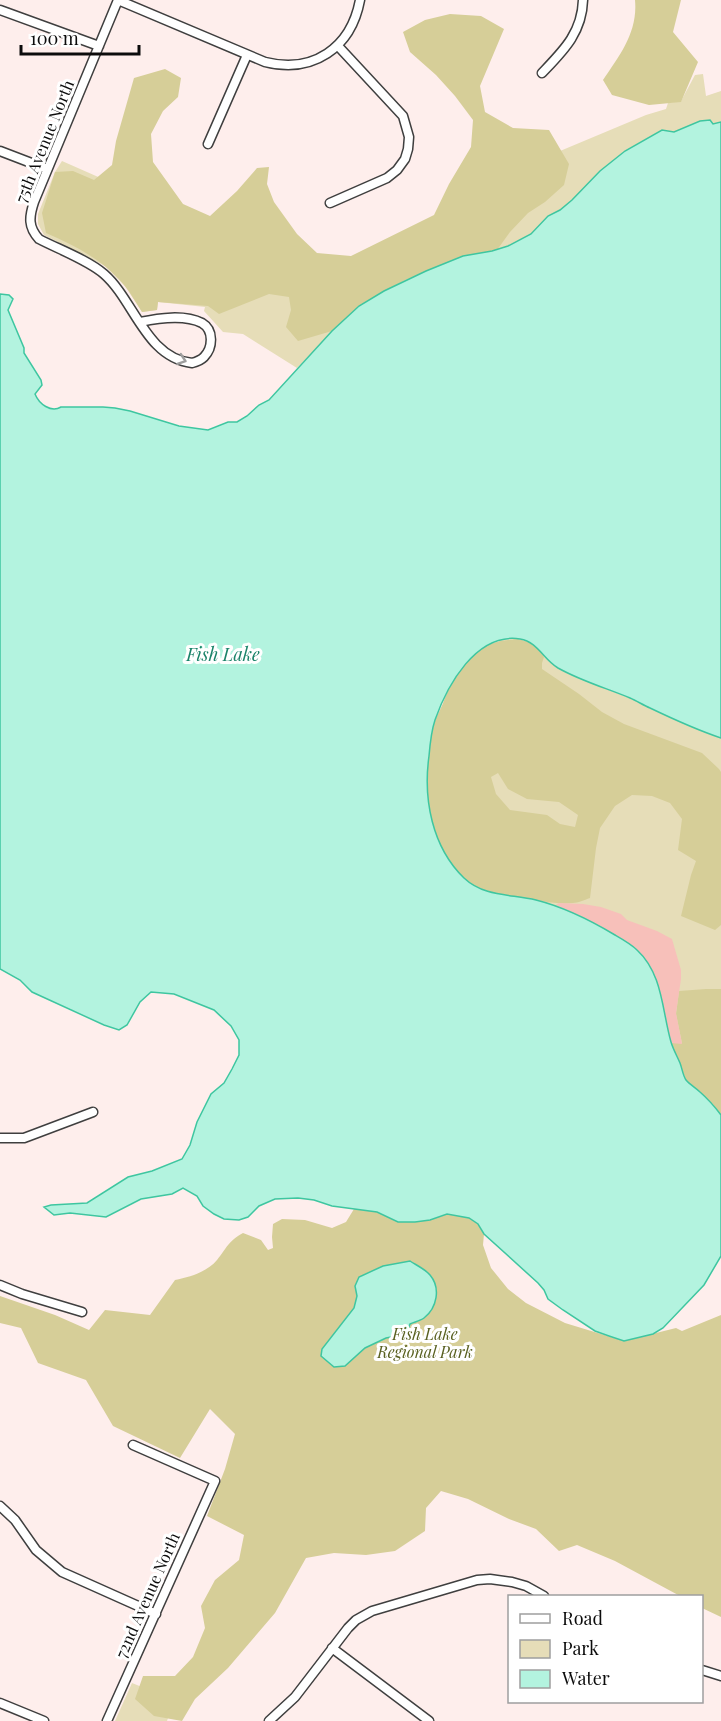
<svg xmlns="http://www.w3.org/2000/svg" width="721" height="1721" viewBox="0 0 721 1721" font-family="'Playfair Display',serif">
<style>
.green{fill:#e6ddb8}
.forest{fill:#d6ce98;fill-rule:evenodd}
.sand{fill:#f7c0ba}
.water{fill:#b3f3df;stroke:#3ec6a0;stroke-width:1.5}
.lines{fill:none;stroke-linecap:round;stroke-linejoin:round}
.minor-casing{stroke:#3f3f3f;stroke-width:11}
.minor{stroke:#fff;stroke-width:8}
.oneway{stroke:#9e9e9e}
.labels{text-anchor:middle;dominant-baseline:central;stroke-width:6;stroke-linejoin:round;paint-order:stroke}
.street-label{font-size:16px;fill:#0c0c0c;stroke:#fff}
.park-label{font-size:16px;font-style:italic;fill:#596020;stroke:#fff}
.water-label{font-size:18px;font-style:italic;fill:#1a8369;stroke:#fff}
</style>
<rect width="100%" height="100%" fill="#feeeec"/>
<!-- green -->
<path class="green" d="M703,74L706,96L721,91V122L674,132L662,130L625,151L600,171L572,200L560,210L548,216L531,234L508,246L359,306L297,368L243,334L223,332L204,311L205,307L158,302L157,310L142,312L125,286L105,266L44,235L38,224V214L55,172L62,161L355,290L529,164L646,115L666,109L668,103L681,101L695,75Z
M516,639L530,642L586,681L632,699L649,708L721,738V1115L533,899L428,790L500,640Z
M132,1683L174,1700L167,1721H115Z"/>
<!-- forest -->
<path class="forest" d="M635,0H681L673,32L698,62L681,102L649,105L612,95L603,80C620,55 638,32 635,0Z
M450,14L481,16L504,29L480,86L485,112L513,128L549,130L569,164L564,185L545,202L528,213L510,232L497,250L463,256L405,280L359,306L332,331L298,341L286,327L291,310L289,297L269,294L219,314L208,306L158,302L157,310L142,312C136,303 131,293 124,285C103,260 76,246 46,233L42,213L55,172L73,171L94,180L112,165L116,141L134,78L165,69L181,78L178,97L163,111L151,134L153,162L183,204L210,216L237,191L257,168L269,167L267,184L274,202L297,234L317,253L351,256L434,215L449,184L471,147L473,120L455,96L436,75L410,52L403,32L425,20Z
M518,639C530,642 537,645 544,657L542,663V669L579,694L602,712L624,724L702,753L719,769L721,772V925L715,930L681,916L691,875L696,861L678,850L682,819L670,803L652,796L632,795L615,806L600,828L596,848L590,898C584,900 578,903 573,903C557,905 538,900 523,898C505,896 485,894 470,884C423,849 421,775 434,723C437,715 442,707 445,698C453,679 465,659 483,648C493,641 505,640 518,639ZM498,773L508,789L527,799L559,802L578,815L575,827L560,824L547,815L510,810L496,794L491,777Z
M706,989H721V1115L713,1104L686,1080L671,1043H682L676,1014L679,991Z
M354,1209L377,1212L398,1222L430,1220L447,1214L469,1218L478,1224L484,1234L483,1245L491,1268L508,1289L526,1303L565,1323L624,1341L676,1328L682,1331L721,1315V1617L702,1608V1596H680L615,1561L577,1545L559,1551L536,1529L509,1519L468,1499L441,1491L426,1508L425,1531L395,1551L366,1555L334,1553L306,1558L275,1613L228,1668L195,1699L182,1721L154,1716L135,1699L143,1676H175L193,1657L205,1628L201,1606L215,1580L239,1560L244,1535L207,1516L225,1469L235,1434L210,1409L180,1458L113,1426L86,1380L38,1363L21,1328L0,1323V1296L55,1315L89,1330L105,1310L150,1315L175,1280C190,1277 207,1272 217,1260C227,1248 228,1241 243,1233L261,1240L268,1250L273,1248L272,1237L273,1224L282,1219L305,1220L332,1228L346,1222Z"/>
<!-- sand -->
<path class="sand" d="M559,903L583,904L601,907L621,914L627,920L657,931L672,939L681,970V979L676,1013L682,1044L671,1043L625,941L582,917L556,905Z"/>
<!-- water -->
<path class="water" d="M710,120L713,124L721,122V738C697,730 673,719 650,708C643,705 637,701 630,698C606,688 581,681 558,668C543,659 538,642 520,639C476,632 447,686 435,720C431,732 430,744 429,756C423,799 432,847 464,878C484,897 511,894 536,900C564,907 590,920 615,935C622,939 631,944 637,950C663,974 662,1011 671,1042C673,1049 677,1056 680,1063C682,1068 683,1076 686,1080C689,1084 696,1088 700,1092C708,1099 715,1107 721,1115V1256L704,1285L663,1328L653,1334L624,1341L609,1336L595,1331L563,1310L548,1299L544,1290L538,1283L484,1234L478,1224L469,1218L447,1214L430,1220L415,1222H398L377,1212L332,1206L314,1200L298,1198L275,1199L259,1206L248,1217L239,1220L224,1219L214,1214L203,1206L197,1196L183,1188L172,1194L141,1199L106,1217L70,1213L54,1215L44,1207L51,1205L87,1203L128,1177L152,1171L182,1159L190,1145L197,1122L211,1094L224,1083L232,1069L239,1055V1040L231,1026L214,1010L174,994L151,992L140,1002L127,1025L119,1030L104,1025L32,992L20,980L0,969V294L9,295L13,299L8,310L24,348V353L41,380L42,385L35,394C39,404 51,413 61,407H103L115,408L130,411L179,426L208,430L228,422H237L247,416L259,405L269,400L332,331L359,306L384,291L426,271L463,256L492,251L508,246L531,234L548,216L560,210L572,200L600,171L625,151L662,130L674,132L700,121Z
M410,1261C416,1265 425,1269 430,1275C441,1288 437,1308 424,1318C420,1321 414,1322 410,1324L407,1332L402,1335L386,1338L365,1348L345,1366L334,1367L321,1356L322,1349L354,1308L357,1296L355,1286L359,1277L383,1266Z"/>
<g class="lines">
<!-- minor casing -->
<g class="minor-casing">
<path id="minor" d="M0,10L99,46
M542,73C563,51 582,33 583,0
M208,144L247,55
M0,151L47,169
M330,203L387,178L397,170L405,159L408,149L409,137L403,116L338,46
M140,322C159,318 184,314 202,323C214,330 213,348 204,357C201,360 196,362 192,363C146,358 134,300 104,274C88,260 58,249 39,239C28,227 29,217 34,202L118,0L265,62C313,74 351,48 360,0
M0,1138H24L93,1112
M0,1285L22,1294L82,1312
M0,1506L15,1520L36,1550L62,1572L156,1614
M332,1648L429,1721
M702,1670L721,1676
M0,1703L44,1721
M107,1721L215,1481L133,1445
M269,1721L295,1697L348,1628L356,1620L372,1611L477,1580L490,1579L512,1582L526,1586L544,1596"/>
</g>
<!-- minor -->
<use href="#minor" class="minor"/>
</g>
<!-- one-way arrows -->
<defs><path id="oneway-chevron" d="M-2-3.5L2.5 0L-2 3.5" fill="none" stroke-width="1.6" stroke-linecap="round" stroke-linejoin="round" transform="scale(1.5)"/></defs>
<use class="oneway" href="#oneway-chevron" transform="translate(182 360) rotate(19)"/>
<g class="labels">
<!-- street labels -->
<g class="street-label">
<text transform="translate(44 141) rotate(-68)">75th Avenue North</text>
<text transform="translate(147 1595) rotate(-66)">72nd Avenue North</text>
</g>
<!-- park labels -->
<g class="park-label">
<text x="425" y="1333">Fish Lake<tspan x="425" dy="18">Regional Park</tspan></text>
</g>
<!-- water labels -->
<g class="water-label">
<text x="223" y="654">Fish Lake</text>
</g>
</g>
<!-- legend -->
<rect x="508" y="1595" width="195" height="108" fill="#ffffff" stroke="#9e9e9e" stroke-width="1.5"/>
<rect x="520" y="1614" width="30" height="9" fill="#ffffff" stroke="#9e9e9e" stroke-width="1.5"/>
<text x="562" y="1625" font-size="18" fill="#0c0c0c">Road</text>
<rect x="520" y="1640" width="30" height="18" fill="#e6ddb8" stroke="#9e9e9e" stroke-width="1.5"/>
<text x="562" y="1655" font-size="18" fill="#0c0c0c">Park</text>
<rect x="520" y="1670" width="30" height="18" fill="#b3f3df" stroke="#9e9e9e" stroke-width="1.5"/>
<text x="562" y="1685" font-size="18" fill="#0c0c0c">Water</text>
<!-- scale -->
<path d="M21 45v9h118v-9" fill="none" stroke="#0c0c0c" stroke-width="3"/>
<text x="30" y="45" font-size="18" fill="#0c0c0c" stroke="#ffffff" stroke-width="4.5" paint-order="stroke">100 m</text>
</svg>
